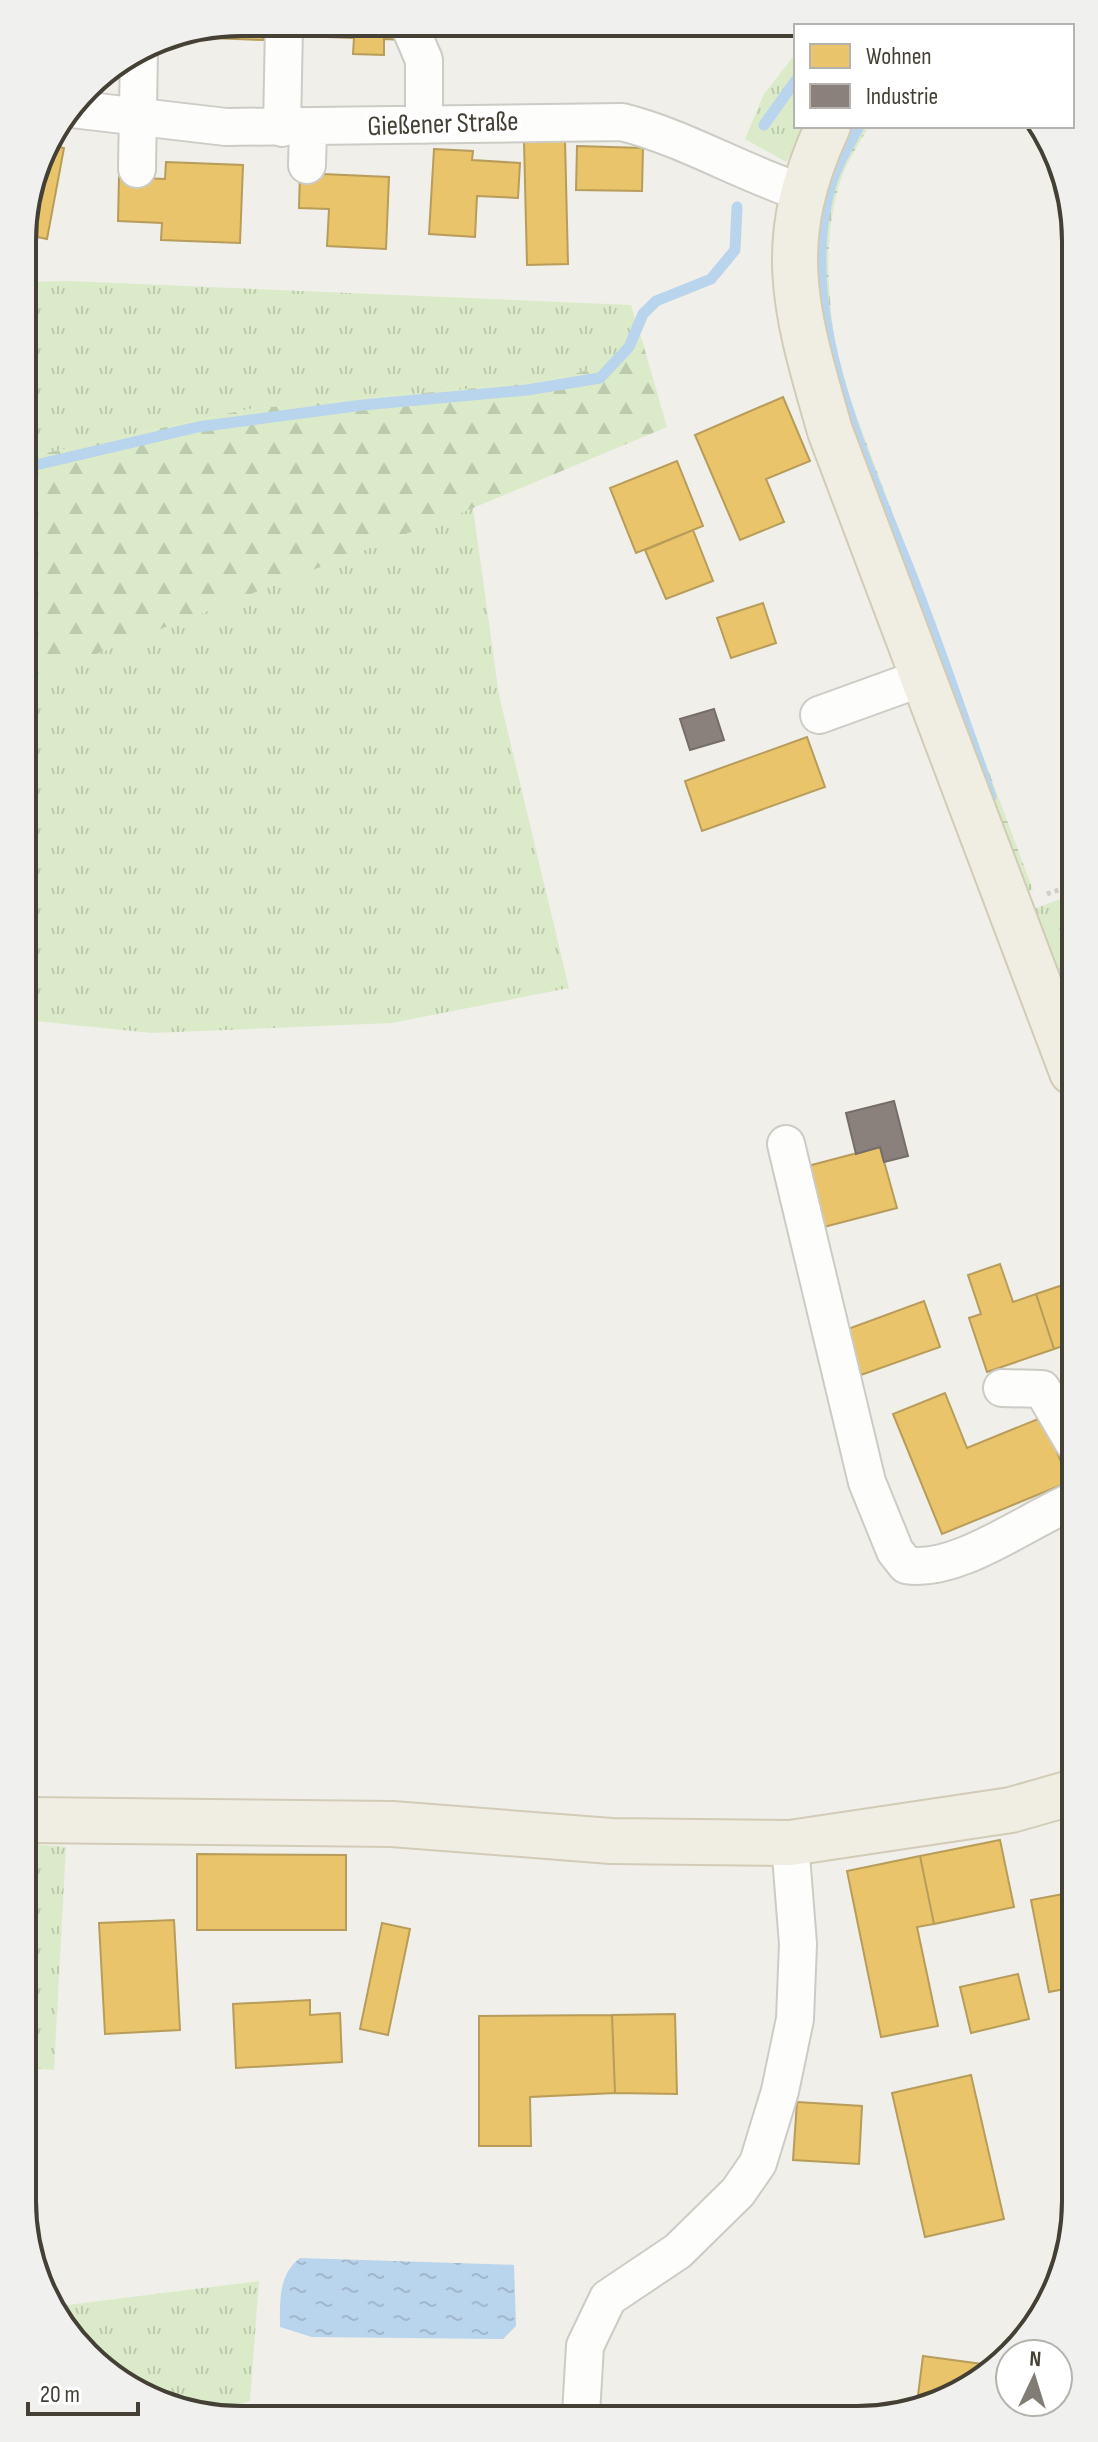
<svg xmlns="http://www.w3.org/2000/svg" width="1098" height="2442" viewBox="0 0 1098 2442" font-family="'Sofia Sans Condensed',sans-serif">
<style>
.grass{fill:url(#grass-tufts)}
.forest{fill:url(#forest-firs)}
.wetland{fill:url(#wetland-marsh)}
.water{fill:url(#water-ripples)}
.homes{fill:#e9c46a;stroke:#b89c5a;stroke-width:2}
.industry{fill:#8a817c;stroke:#756e67;stroke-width:2}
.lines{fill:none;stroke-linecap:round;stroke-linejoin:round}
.stream{stroke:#b9d4ed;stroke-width:11}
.minor-casing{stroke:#cccbc5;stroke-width:40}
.major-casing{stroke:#d2ccb6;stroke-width:48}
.path{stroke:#d1ceca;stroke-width:5;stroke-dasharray:4 4;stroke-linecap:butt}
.minor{stroke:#fdfdfc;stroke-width:36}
.major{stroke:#f0eee3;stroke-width:44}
.labels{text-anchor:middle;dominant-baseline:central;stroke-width:8;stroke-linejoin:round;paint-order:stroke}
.street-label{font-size:28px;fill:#454035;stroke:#fff}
.rim{fill:none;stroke:#454035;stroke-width:4}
</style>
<defs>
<pattern id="grass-tufts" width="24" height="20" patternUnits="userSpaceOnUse" patternTransform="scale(2)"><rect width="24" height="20" fill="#dbebc9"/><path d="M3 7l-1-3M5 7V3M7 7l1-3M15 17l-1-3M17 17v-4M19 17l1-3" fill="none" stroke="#bdcbad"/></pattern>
<pattern id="forest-firs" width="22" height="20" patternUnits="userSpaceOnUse" patternTransform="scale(2)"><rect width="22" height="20" fill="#dbebc9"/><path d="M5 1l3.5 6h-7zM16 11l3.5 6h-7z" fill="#bdcbad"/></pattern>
<pattern id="wetland-marsh" width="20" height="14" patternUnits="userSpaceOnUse" patternTransform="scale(2)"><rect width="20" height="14" fill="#dbebc9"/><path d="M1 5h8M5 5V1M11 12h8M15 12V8" fill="none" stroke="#bdcbad"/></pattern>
<pattern id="water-ripples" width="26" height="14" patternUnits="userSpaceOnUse" patternTransform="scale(2)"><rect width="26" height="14" fill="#b9d4ed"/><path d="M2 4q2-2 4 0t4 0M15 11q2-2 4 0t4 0" fill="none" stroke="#a0b7cc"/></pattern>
</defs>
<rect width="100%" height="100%" fill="#f0efe9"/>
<!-- grass -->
<path class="grass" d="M796,53V126H806L786,162L745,139L764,94Z
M69,281L631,305L644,347L581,372L542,382L249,409L23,458V282Z
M473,508L499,695L569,988L392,1023L152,1033L25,1020L24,682Z
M1071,895V1019L1029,911Z
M28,1844L66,1847L54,2070L29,2068Z
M259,2281L250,2401L212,2416H199L96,2365L59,2306Z"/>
<!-- forest -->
<path class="forest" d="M644,347L667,427L473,508L24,682L23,458L249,409L542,382L581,372Z"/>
<!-- wetland -->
<path class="wetland" d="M849,126H869C859,144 846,163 840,182C821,243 829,307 839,369L1033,890L1016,891L829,368C817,309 809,242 826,183C832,164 842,145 849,126Z"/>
<!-- water -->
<path class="water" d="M300,2258L514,2265L516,2326L503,2339L312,2337L280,2327C280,2301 278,2275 300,2258Z"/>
<!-- homes -->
<path class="homes" d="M241,22H264L263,40L182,37V34Z
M329,23H405L404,40L384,39V55L353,54L354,38L328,37Z
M565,140L568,264L527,265L524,141Z
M45,144L64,148L47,239L23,234Z
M577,146L643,148L642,191L576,190Z
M434,149L473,151L472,160L520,163L518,198L477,196L475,237L429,234Z
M166,162L243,165L240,243L161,240L162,223L118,221L119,177L165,179Z
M300,173L389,177L386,249L327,246L329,209L299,208Z
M783,397L810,461L766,479L784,522L740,540L695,435Z
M677,461L703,526L636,553L610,488Z
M693,530L713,581L666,599L645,550Z
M763,603L776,643L731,658L717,618Z
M807,737L825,787L702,831L685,781Z
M880,1147L897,1208L820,1228L804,1167Z
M1000,1264L1013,1302L1036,1294L1054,1349L987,1372L969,1318L981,1314L968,1275Z
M1072,1282V1343L1054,1349L1036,1294Z
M924,1301L940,1347L861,1375L845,1330Z
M945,1393L967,1448L1043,1417L1069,1482L942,1534L893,1414Z
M1000,1840L1014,1907L934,1924L920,1856Z
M197,1854L346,1855V1930H197Z
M920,1856L934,1924L917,1927L938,2026L881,2037L847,1871Z
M1074,1892L1075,1987L1049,1992L1031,1900Z
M174,1920L180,2030L105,2034L99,1923Z
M382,1923L410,1929L388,2035L360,2029Z
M1018,1974L1029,2019L971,2033L960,1987Z
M310,2000V2015L340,2013L342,2062L236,2068L233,2004Z
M675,2014L677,2094L615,2093L612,2015Z
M612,2015L615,2093L530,2097L531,2146H479V2016Z
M971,2075L1004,2219L925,2237L892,2093Z
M797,2102L862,2106L859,2164L793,2160Z
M923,2356L997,2366L978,2383L916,2411Z"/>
<!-- industry -->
<path class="industry" d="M714,709L724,740L690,750L680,719Z
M894,1101L908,1156L884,1162L880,1147L856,1154L846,1113Z"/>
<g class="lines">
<!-- stream -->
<path class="stream" d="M764,125L796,80
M859,126C850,144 838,162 832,181C792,310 867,461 913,579C941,651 966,724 991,797
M23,468L198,427L363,405L527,390L600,378L629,347L643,314L656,301L711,279L735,250L737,207
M1061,982L1071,1007"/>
<!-- minor casing -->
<g class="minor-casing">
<path id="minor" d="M412,32L424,60V125
M72,109L226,127L622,122C685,138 740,172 801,192
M282,128L284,26
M307,165L308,128
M137,169L139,50
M819,715L924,677
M786,1144L867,1482L895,1551L906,1565C956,1574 1026,1521 1073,1501
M1002,1388L1042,1389L1073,1442
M581,2414L585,2346L608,2298L678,2251L738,2192L758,2163L780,2091L795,2019L798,1944L790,1843"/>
</g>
<!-- major casing -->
<g class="major-casing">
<path id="major" d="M828,126C773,244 796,312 830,431L1072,1072
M28,1820L392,1824L611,1841L790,1843L1011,1810L1074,1792"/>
</g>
<!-- path -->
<path class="path" d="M1047,894L1071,886"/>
<!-- minor -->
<use href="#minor" class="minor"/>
<!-- major -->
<use href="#major" class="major"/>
</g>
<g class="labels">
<!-- street labels -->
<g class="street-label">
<text transform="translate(443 124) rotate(-2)">Gießener Straße</text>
</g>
</g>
<!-- crop -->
<path d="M0 0H1098V2442H0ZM241 36H857A205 205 0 0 1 1062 241V2201A205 205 0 0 1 857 2406H241A205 205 0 0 1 36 2201V241A205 205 0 0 1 241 36Z" fill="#f0f0ef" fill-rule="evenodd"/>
<path class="rim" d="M241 36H857A205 205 0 0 1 1062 241V2201A205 205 0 0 1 857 2406H241A205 205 0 0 1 36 2201V241A205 205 0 0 1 241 36Z"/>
<!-- legend -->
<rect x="794" y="24" width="280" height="104" fill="#ffffff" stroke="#b5b3ae" stroke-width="2"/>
<rect x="810" y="44" width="40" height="24" fill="#e9c46a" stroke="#b5b3ae" stroke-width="2"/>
<text x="866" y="64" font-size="24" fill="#454035">Wohnen</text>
<rect x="810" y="84" width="40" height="24" fill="#8a817c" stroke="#b5b3ae" stroke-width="2"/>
<text x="866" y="104" font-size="24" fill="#454035">Industrie</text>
<!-- north arrow -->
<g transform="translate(1034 2378) rotate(4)"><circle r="38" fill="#ffffff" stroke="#b5b3ae" stroke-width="2"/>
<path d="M0-6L14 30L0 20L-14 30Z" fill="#817d74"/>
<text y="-12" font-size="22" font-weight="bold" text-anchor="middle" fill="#454035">N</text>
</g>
<!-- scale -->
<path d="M28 2402v12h110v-12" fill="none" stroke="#454035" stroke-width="4"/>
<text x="40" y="2402" font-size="24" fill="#454035" stroke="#ffffff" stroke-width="6" paint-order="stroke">20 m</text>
</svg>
